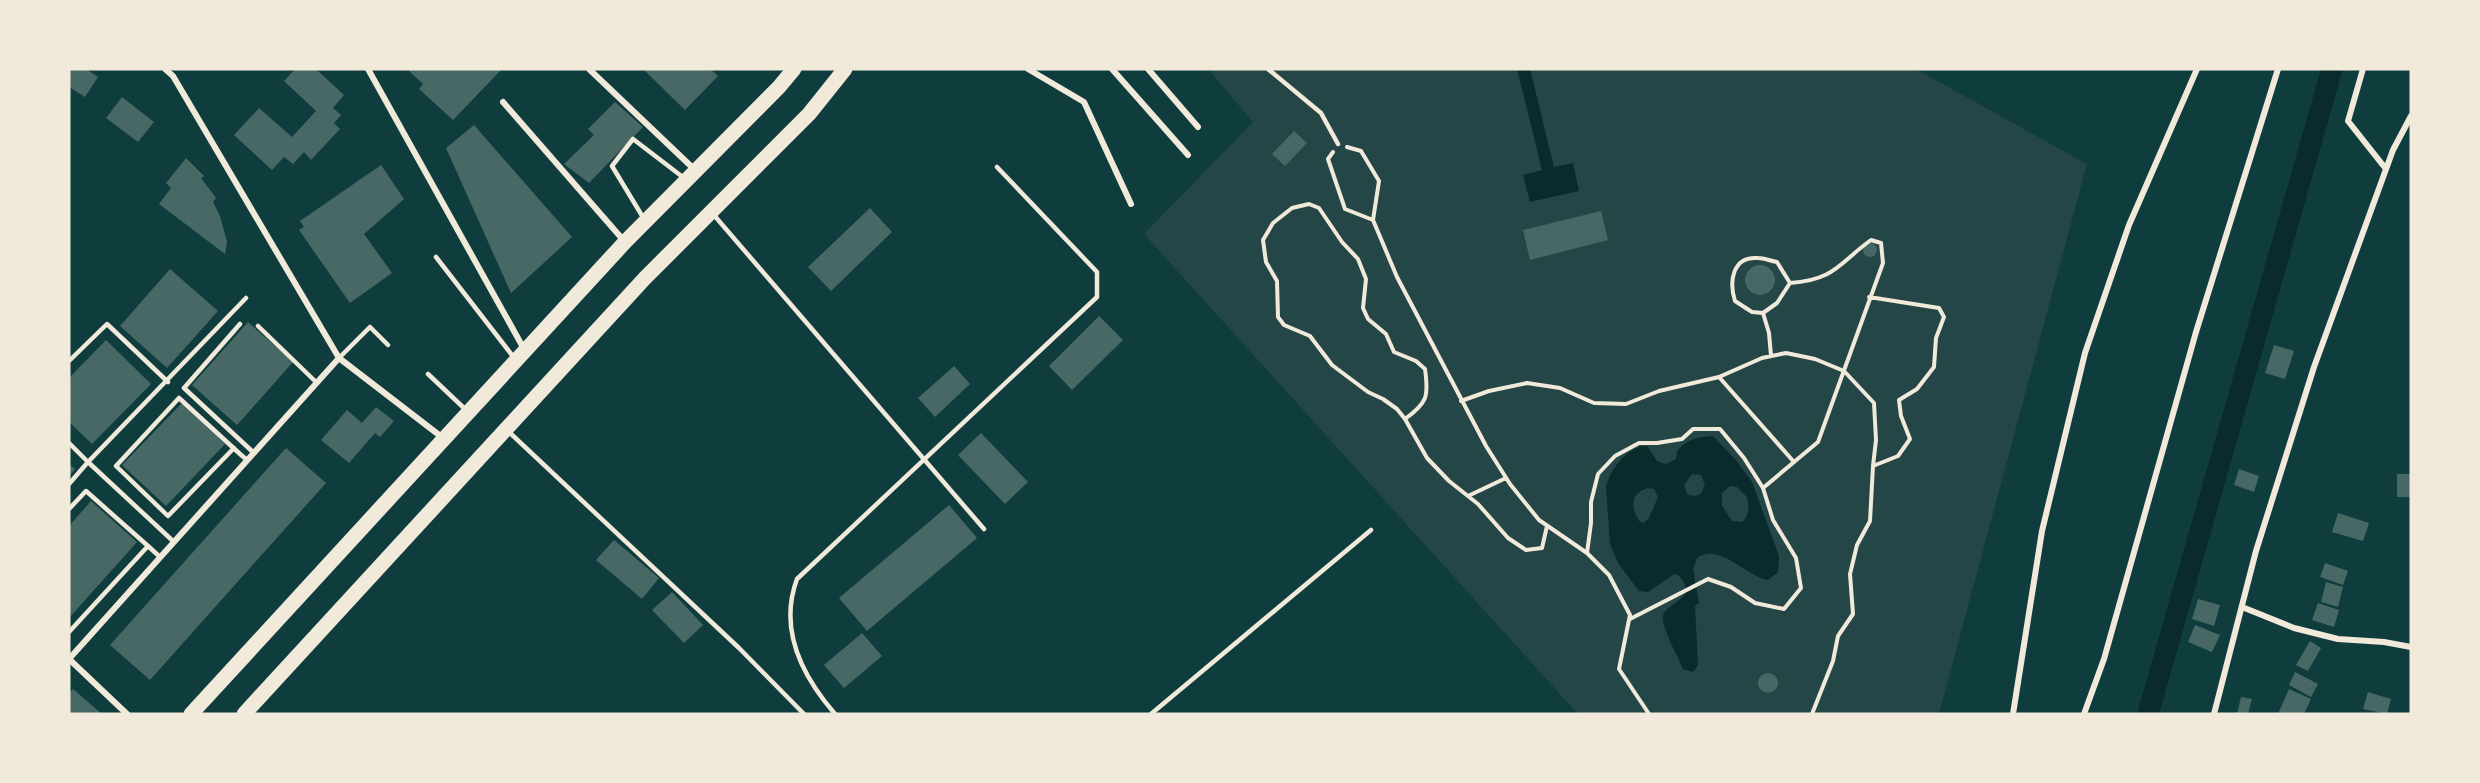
<svg xmlns="http://www.w3.org/2000/svg" width="2480" height="783" viewBox="0 0 2480 783" font-family="Montserrat,sans-serif">
<style>
.green{fill:#244646}
.water{fill:#0a2a2b;fill-rule:evenodd}
.lines{fill:none;stroke-linecap:round;stroke-linejoin:round}
.canal{stroke:#0a2a2b;stroke-width:21}
.building{fill:#486865}
.path{stroke:#f1e9da;stroke-width:4}
.service{stroke:#f1e9da;stroke-width:4.5}
.minor{stroke:#f1e9da;stroke-width:6}
.primary{stroke:#f1e9da;stroke-width:15}
</style>
<rect width="100%" height="100%" fill="#0f3d3e"/>
<!-- green -->
<path class="green" d="M1208,69H1916L2087,164L1939,714H1578L1144,234L1253,122Z"/>
<!-- water -->
<path class="water" d="M1517,69H1530L1554,167L1573,163L1579,191L1530,202L1523,175L1542,170Z
M1713,436L1735,459L1752,482L1779,556L1778,572L1768,580C1745,576 1720,542 1697,558L1693,569L1699,603L1695,606L1698,665L1693,672L1683,669C1679,658 1661,627 1663,616C1667,602 1692,601 1684,583C1682,578 1679,575 1674,574L1648,592L1639,591L1618,563L1610,544L1606,486C1611,469 1627,446 1647,446L1657,461L1666,464L1676,459L1677,451C1687,439 1698,437 1713,436ZM1692,474L1701,475L1705,485L1701,494L1694,496L1687,494L1684,485ZM1730,486L1737,487L1747,497C1749,506 1750,515 1742,522L1732,521L1722,506V493ZM1648,488L1654,489L1658,497L1649,518L1644,523L1640,522C1631,509 1629,493 1648,488Z"/>
<g class="lines">
<!-- canal -->
<path class="canal" d="M2148,714L2332,69"/>
</g>
<!-- building -->
<path class="building" d="M69,69H90L89,71L98,77L85,97L69,87Z
M295,69H316L344,95L333,108L341,115L334,123L340,129L311,160L304,152L293,164L284,157L272,170L234,135L259,108L292,137L316,111L284,81Z
M411,69H502L453,120L419,89L423,84L409,71Z
M643,69H710L718,76L685,110Z
M122,97L154,122L138,142L106,118Z
M615,102L643,127L589,183L564,164L594,135L588,129Z
M474,125L572,237L511,293L446,148Z
M1294,131L1307,143L1285,166L1272,154Z
M186,158L204,176L201,178L216,198L213,202L220,216L227,242L225,254L159,204L171,188L166,183Z
M381,165L404,199L364,234L392,273L350,303L299,230L304,227L300,221Z
M870,208L892,232L831,291L808,267Z
M1601,211L1608,240L1530,260L1523,230Z
M1863 250a7 7 0 1 1 14 0a7 7 0 1 1-14 0Z
M1745 280a15 15 0 1 1 30 0a15 15 0 1 1-30 0Z
M170,269L218,311L167,368L120,326Z
M1099,316L1123,340L1072,390L1049,366Z
M248,322L293,362L237,425L192,385Z
M106,340L151,384L92,444L69,422V378Z
M2274,345L2294,351L2285,379L2265,373Z
M954,366L970,384L935,417L918,398Z
M182,403L225,444L166,506L122,465Z
M376,407L394,421L380,437L375,433L349,463L321,440L347,410L362,423Z
M981,433L1028,482L1005,504L958,455Z
M286,448L326,483L150,680L110,645Z
M69,464L75,469L69,476Z
M2239,469L2259,476L2254,492L2234,485Z
M2397,474H2411V497H2397Z
M91,501L137,542L69,618V526Z
M949,505L977,538L867,631L839,598Z
M2338,513L2369,523L2363,541L2332,532Z
M614,540L659,578L642,599L596,560Z
M2325,563L2348,571L2343,585L2320,577Z
M2326,582L2343,587L2338,607L2321,602Z
M672,592L703,625L684,643L652,610Z
M2198,599L2220,605L2214,626L2192,619Z
M2318,603L2339,610L2334,627L2312,620Z
M2195,625L2220,635L2212,652L2188,642Z
M862,633L882,656L844,688L824,665Z
M2310,641L2321,648L2308,671L2296,665Z
M2295,672L2318,684L2311,697L2289,685Z
M1758 683a10 10 0 1 1 20 0a10 10 0 1 1-20 0Z
M73,689L102,714H69V693Z
M2289,689L2311,699L2304,714H2278Z
M2368,692L2391,699L2387,714L2363,709Z
M2241,697L2252,699L2248,714H2237Z"/>
<g class="lines">
<!-- path -->
<path class="path" d="M1347,147L1361,151L1379,181L1373,220L1397,277L1486,446L1510,484L1539,520L1587,553L1609,575L1630,615L1619,669L1649,714
M1333,152L1328,159L1345,209L1373,220
M1763,313L1777,303L1790,283C1835,280 1839,263 1871,240L1881,243L1883,263L1818,442L1763,488
M1771,356L1769,333L1763,313L1752,312L1735,301C1729,282 1732,256 1758,258C1764,258 1771,261 1777,262L1790,283
M1719,377L1762,358L1786,353L1815,359L1844,371L1874,403L1876,440L1873,466L1898,456L1910,439L1901,416L1899,400L1917,389L1934,367L1936,338L1944,317L1939,308L1869,297
M1461,401L1489,391L1527,383L1560,388L1594,403L1626,404L1659,391L1719,377L1794,462
M1405,419L1397,409L1383,399L1368,392L1332,365L1310,336L1284,325L1278,317L1277,281L1266,262L1263,240L1273,223L1292,208L1309,204L1319,208L1342,242L1358,259L1366,279L1363,308L1368,319L1386,334L1394,352L1416,361L1425,369C1429,397 1427,403 1405,419L1427,458L1449,481L1478,504L1508,538L1526,550L1542,548L1547,526
M1468,496L1506,478
M1587,553L1591,523V502L1598,474L1615,456L1639,443H1657L1682,439L1693,429H1720L1744,458L1763,488L1773,520L1796,558L1801,588L1784,609L1755,603L1731,587L1708,579L1630,619
M1812,714L1833,661L1838,636L1853,614L1850,574L1857,545L1870,521L1873,466"/>
<!-- service -->
<path class="service" d="M1268,69L1321,113L1338,144
M713,214L984,529
M644,219L612,166L633,139L684,178
M436,257L515,359
M240,324L184,388L254,453
M258,326L317,383
M339,358L370,327L388,345
M69,361L107,324L168,382
M428,374L466,410
M509,432L739,648L804,714
M69,443L88,462L246,298
M234,448L168,516L116,466L179,398L240,454L247,460
M69,484L88,462L174,542
M69,509L86,491L148,546L69,632
M148,546L160,557
M835,714C802,676 778,630 797,579L1097,297V272L997,167
M1151,714L1371,530"/>
<!-- minor -->
<path class="minor" d="M165,69L173,76L339,358L443,438
M368,69L524,349
M589,69L695,170
M1028,69L1084,102L1131,204
M1112,69L1188,155
M1148,69L1198,127
M2363,69L2348,121L2386,169
M503,102L625,242
M2242,607L2294,628L2338,639L2384,642L2411,647
M69,659L339,358
M69,659L127,714
M2013,714L2042,531L2085,353L2129,225L2197,69
M2084,714L2104,659L2196,332L2278,69
M2214,714L2256,551L2314,367L2393,150L2411,116"/>
<!-- primary -->
<path class="primary" d="M191,714L625,242L779,87L794,69
M244,714L645,278L809,114L845,69"/>
</g>
<!-- border -->
<rect width="2480" height="783" fill="none" stroke="#f1e9da" stroke-width="141"/>
</svg>
